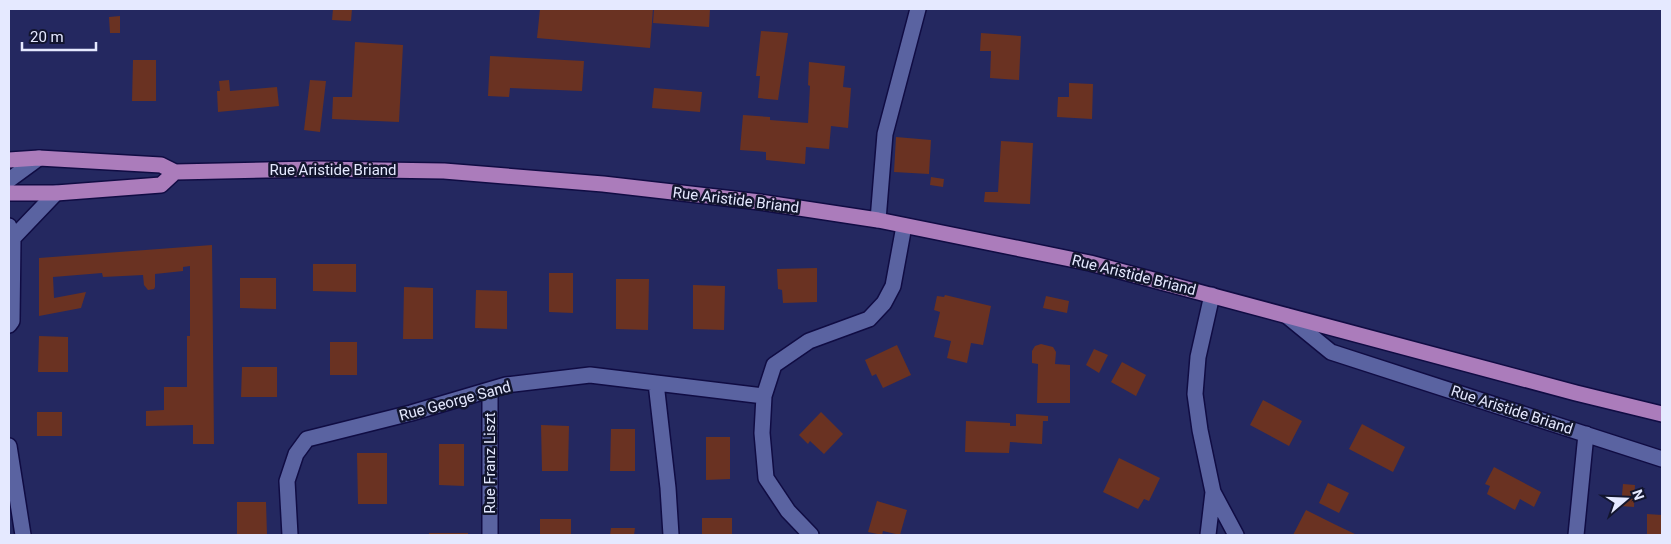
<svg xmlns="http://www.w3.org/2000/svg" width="1671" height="544" viewBox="0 0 1671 544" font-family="Roboto,sans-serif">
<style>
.building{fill:#6a3222}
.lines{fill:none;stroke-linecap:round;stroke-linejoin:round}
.minor-casing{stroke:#100c43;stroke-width:18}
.major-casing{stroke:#100c43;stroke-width:18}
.minor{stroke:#5a63a1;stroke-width:15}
.major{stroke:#ab7cbb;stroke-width:15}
.labels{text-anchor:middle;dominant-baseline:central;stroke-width:5;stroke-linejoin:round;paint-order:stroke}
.street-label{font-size:15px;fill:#e5e9ff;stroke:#12152e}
</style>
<rect width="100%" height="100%" fill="#242860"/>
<!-- building -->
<path class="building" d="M333,9H352L351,21L332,20Z
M540,9H653L650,48L537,38Z
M654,9H710L709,27L653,23Z
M120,16V33H110L109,17Z
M761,31L788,33L778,100L758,98L760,76H756Z
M981,33L1021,36L1019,80L990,78L991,51H980Z
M355,42L403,45L399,122L332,119L333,97H352Z
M490,56L584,61L582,91L510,88L509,97L488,96Z
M133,60H156V101H132Z
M809,62L845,66L843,87L851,88L848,128L831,126L829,149L806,147L805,164L766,160V152L740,150L743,115L770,117V120L808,123L810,86L808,85Z
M229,80L230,91L277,87L279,106L218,112L217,91H220L219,81Z
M310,80L326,81L320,132L304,130Z
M1069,83L1093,84L1092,119L1057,117L1058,97H1069Z
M654,88L702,92L700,112L652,108Z
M896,137L931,140L929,174L894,172Z
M1001,141L1033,143L1030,204L984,202L985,192H998Z
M931,177L944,179L943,187L930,185Z
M212,245L214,444H193V425L146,426V411L164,410V387H187V336H190V266L183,267V271L155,274V287L154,289L148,290L144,285L143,275L103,277L102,273L53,277L54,298L86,292L81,308L39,316V258Z
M313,264H356V292L313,291Z
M817,268V302L783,303L782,290L778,289L777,269Z
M549,273H573V313L549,312Z
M240,278H276V309L240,308Z
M616,279H649L648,330L616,329Z
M693,285L725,286L724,330L693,329Z
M404,287L433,288V339H403Z
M476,290L507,291V329L475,328Z
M945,295L991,306L983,345L971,343L967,363L947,358L951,341L934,337L940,312L934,310L937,296L944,297Z
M1046,296L1069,301L1067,313L1043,308Z
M39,336L68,337V372H38Z
M330,342H357V375H330Z
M1041,344L1053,347L1056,352L1055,364L1070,365V403H1037L1038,364L1032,363V351L1035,346Z
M897,345L911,375L883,388L876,374L872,376L865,360Z
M1094,349L1108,355L1099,373L1086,365Z
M1122,362L1146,375L1136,396L1111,382Z
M242,367H277V397H241Z
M1263,400L1302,421L1289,446L1250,425Z
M37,412H62V436H37Z
M821,412L843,434L824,454L810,441L808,444L799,435Z
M1016,414L1048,416V421H1043L1042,444L1010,442L1009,453L965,452L966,421L1010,423V426H1016Z
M1362,424L1405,447L1393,472L1349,449Z
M541,425L569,426L568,471H542Z
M611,429H635V471H610Z
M706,437H730V479L706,480Z
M439,444H464V486L439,485Z
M357,453H387V504H358Z
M1119,458L1160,478L1149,501L1144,499L1138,509L1103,492Z
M1494,467L1541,492L1534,507L1520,499L1515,510L1487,494L1490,486L1485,484Z
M1328,483L1349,493L1339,513L1319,503Z
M1623,484L1635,485L1634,507L1621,506Z
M877,501L907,510L900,535L883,531L882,535L868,532Z
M237,502H266L267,535H237Z
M1306,510L1334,524L1357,535H1293Z
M1647,514L1662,515V535H1647Z
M702,518H732V535H702Z
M540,519H571V535H540Z
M611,528H635L634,535H610Z
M429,533H468V535H429Z"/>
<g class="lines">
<!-- minor casing -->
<g class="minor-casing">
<path id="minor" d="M9,180L39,158
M878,220L885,134L918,9
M9,226L13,238L12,321L9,325
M13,238L56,193
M1212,295L1198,357L1195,394L1200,430L1213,492L1236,535
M1287,316L1331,352L1662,459
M656,383L668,488L671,535
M490,390V535
M9,446L23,535
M290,535L287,481L296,454L307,439L411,413L506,385L590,375L764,396
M811,535L788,511L766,478L762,433L764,396L774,365L809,341L869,319L884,303L893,286L904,226
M1208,535L1213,492
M1576,535L1586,434"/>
</g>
<!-- major casing -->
<g class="major-casing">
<path id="major" d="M9,160L39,158L161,165L175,172L314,169L444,171L603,184L760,202L878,220L1090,263L1576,393L1662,414
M9,193H56L161,185L175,172"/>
</g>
<!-- minor -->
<use href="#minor" class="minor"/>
<!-- major -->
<use href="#major" class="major"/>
</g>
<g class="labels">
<!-- street labels -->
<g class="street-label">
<text x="333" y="170">Rue Aristide Briand</text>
<text transform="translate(736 200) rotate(7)">Rue Aristide Briand</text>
<text transform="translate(1134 275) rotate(14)">Rue Aristide Briand</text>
<text transform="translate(455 401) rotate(-15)">Rue George Sand</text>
<text transform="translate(1512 410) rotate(18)">Rue Aristide Briand</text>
<text transform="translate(490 463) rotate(-90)">Rue Franz Liszt</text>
</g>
</g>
<!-- border -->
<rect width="1671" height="544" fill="none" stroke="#e5e9ff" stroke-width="20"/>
<!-- north arrow -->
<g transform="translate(1626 499) rotate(71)" stroke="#12152e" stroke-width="4" paint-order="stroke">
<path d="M0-4L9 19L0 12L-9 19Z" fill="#e5e9ff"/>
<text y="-8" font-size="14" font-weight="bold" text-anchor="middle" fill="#e5e9ff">N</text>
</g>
<!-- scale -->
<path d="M22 42v8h74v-8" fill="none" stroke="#e5e9ff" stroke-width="2.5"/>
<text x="30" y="42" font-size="15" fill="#e5e9ff" stroke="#12152e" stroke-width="4" paint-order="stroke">20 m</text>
</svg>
